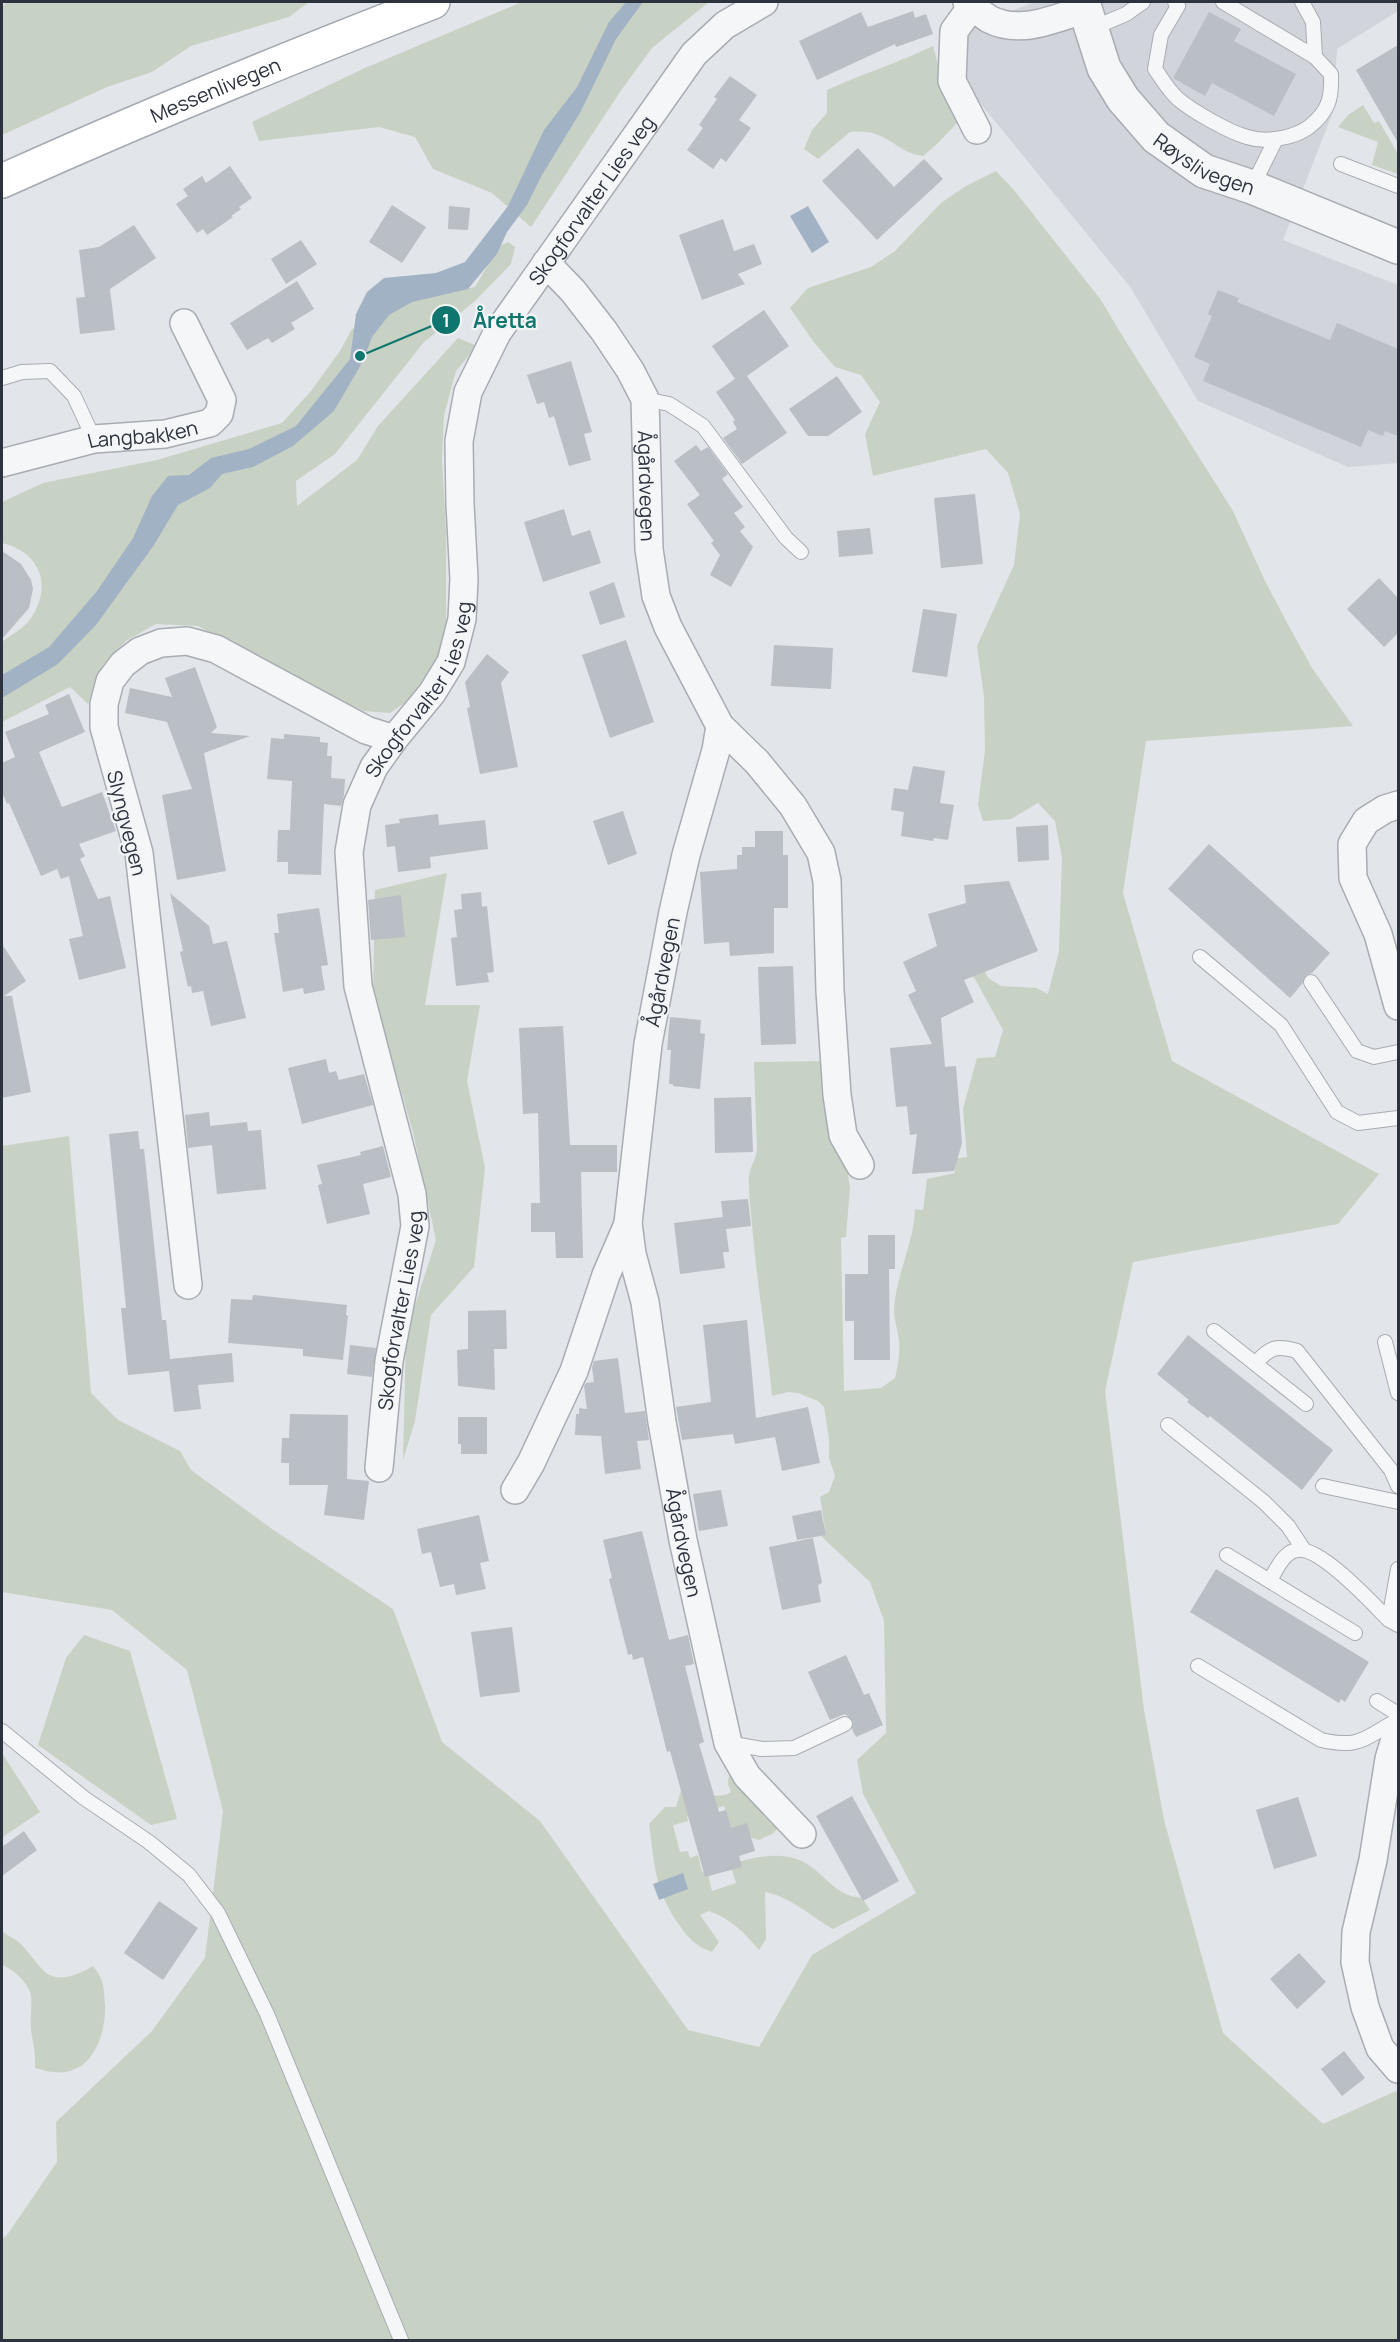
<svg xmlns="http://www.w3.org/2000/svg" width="1400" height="2342" viewBox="0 0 1400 2342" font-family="Manrope,sans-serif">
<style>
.built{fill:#d1d4db}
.green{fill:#c8d2c4}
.water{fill:#a2b2c5}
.building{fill:#babec5}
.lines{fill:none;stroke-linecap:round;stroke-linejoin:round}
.service-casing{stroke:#a8acb3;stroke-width:16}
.minor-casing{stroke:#a8acb3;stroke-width:30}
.tertiary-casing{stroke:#a8acb3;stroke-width:36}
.primary-casing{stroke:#a3a9b3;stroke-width:36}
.service{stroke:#f5f6f8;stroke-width:14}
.minor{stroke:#f5f6f8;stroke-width:27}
.tertiary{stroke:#f5f6f8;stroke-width:33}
.primary{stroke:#fff;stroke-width:33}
.labels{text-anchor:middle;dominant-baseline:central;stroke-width:4.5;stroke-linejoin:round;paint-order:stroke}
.street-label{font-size:20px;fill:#2c333f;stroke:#f2f4f6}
.leader{fill:none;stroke:#0f766e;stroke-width:2}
.callout-dot{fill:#0f766e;stroke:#f2f4f6;stroke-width:2}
.mark-label{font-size:18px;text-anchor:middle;font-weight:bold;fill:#fff}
.callout-label{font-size:21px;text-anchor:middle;font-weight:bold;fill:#0f766e;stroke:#f2f4f6;stroke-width:4.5;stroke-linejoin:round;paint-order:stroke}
</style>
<rect width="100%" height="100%" fill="#e2e5e9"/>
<!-- built -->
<path class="built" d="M1035,2H1398V11L1337,49L1333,112L1283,240L1398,285V463L1348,467L1198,401L1131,288L963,82L949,35Z"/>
<!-- green -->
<path class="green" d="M8,2H309L289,17L191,46L152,72L107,87L2,135V6Z
M522,2H709L652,48L622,89L531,227L492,193L433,169L415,137L379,127L259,141L252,122L365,68Z
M933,46L939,68L961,119L936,145L923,156C901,153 894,140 875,134C868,131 858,132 850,132L818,159L804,149L812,130L827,113V90C862,74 898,63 933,46Z
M1363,105L1374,123L1379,121L1398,154V174L1372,165L1378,142L1338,127L1348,115Z
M996,171L1014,190L1101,300L1123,337L1233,511L1266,583L1291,630L1312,668L1353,726L1146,741L1123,893L1172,1061L1379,1174L1338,1224L1133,1262L1105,1391L1144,1710L1164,1820L1223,2033L1323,2124L1396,2091L1398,2094V2340H2V2239L7,2235L57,2162L56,2122L152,2031L205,1958L223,1811L187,1670L112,1610L2,1592V1146L69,1136L91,1393L118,1420L180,1451L191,1470L272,1529L393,1609L442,1742L540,1821L688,2030L759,2047L812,1955L916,1893L863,1794L857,1760L886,1733L884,1621L870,1582L821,1536L826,1534L820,1497L829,1492L835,1476L829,1458V1439L824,1407L818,1401L798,1393L788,1392L772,1396C767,1342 758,1290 753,1236C752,1216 748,1195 749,1176C750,1167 756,1159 757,1150L754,1062L828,1061L850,1187L846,1237L841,1238L844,1391L881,1388L895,1378C898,1366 900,1354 899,1341C898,1330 894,1320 894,1309C896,1275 914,1243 915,1209L923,1210L927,1179L955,1173L954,1159L967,1157L963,1109L977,1058L995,1057L1003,1030L975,979L961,966L981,963L988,978L1001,986L1036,988L1048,994L1059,951L1062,858L1055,821L1038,803L1011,819L983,821L978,805L985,751L984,696L977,646L1014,565L1020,514L1008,473L986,449L873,476L865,434L880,402L861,375L835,367L813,341L790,308L808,288L871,267L895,251L941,203L966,186Z
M508,242L515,247L511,264L475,301L424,342L335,454L296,481L297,506L357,460L378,426L458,338L477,346L456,371L444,415L442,458L446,532V630L436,663L415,696L390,713L364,711L325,695L198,626L156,624L126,641L103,665L88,704L70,687L2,722V642C10,635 25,628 31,618C53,585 40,552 2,543V502L43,483L157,460L282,423L311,391L340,351L352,329L418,297L475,287L499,246Z
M447,873L425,1005H480L467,1081L485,1168L474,1267L431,1315L415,1421L403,1460L406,1334L436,1240L413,1132L373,994L375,890Z
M84,1635L130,1651L177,1819L151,1825L38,1745L66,1658Z
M2,1753L40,1812L4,1836L2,1842Z
M729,1775L736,1777L779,1827L772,1834L759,1840L752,1838L742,1830L731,1832L724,1806L687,1816L688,1821L673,1825L680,1852L688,1851L690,1858L698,1855L702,1872L707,1870L712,1891L736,1883L730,1864C751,1858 778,1851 799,1860C823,1869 832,1896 862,1898L870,1910L833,1929C812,1917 789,1896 765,1892L766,1939L759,1950C744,1932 731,1919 709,1911L700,1915L719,1942L712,1952C697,1947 689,1939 680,1926C654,1890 655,1866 649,1824L665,1807H676L682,1787C697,1791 718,1801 731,1792L728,1784Z
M2,1931C7,1936 15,1938 21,1944C29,1952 34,1961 42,1969C56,1985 78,1975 93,1966C104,1979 104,1988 105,2005C106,2035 92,2077 53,2072C47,2072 41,2069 35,2068C36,2054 33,2043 31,2030C30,2018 32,2007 31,1996C29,1983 13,1969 2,1965Z"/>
<!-- water -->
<path class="water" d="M626,2H643L616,39L581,111L542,175L527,205L507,232L497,254L468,289L412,302L389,315L372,337L363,361L334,411L293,446L253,467L222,474L210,488L178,505L154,545L96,625L58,664L2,698V675L49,647L97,591L133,538L152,496L168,476L189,475L211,458L249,449L296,426L350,359L356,314L367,292L384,278L436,273L465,262L508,206L544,130L577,87L609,22Z
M808,206L829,242L812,253L790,216Z
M683,1873L688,1889L659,1900L653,1884Z"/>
<!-- building -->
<path class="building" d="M913,11L915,18L926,14L933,34L896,47L895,44L817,80L799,41L861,12L868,27Z
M1209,12L1241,29L1234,41L1296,74L1274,116L1212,83L1205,96L1173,78Z
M1398,45V143L1356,70Z
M730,76L757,95L739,120L751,128L726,162L721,158L713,169L687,150L703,128L699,125L717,99L714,97Z
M858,148L894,187L924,159L943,179L877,240L822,181Z
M230,166L252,198L239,207L241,209L231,216L233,217L207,235L203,229L197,233L176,204L188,196L183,189L202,176L206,183Z
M392,205L426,227L402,263L369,242Z
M449,206L470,208L468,230L448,229Z
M723,219L734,251L754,244L762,264L738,274L745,284L702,300L679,235Z
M134,225L156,258L110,289L115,330L80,334L76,298L85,297L79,250L99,247Z
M301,240L317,264L286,284L271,259Z
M297,281L314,309L291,323L295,329L272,343L268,338L247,350L230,323Z
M1218,290L1239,298L1237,302L1330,340L1337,323L1398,349V436L1385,431L1383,436L1368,430L1361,447L1203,381L1210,364L1194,357L1212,316L1208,314Z
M764,310L789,346L747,376L787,433L742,464L723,438L737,429L733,422L735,420L716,392L735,379L712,346Z
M571,361L592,432L584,434L591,460L569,466L554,416L549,418L544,402L537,404L527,375Z
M837,376L862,412L828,436H808L789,409Z
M696,445L701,451L708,447L728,474L722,479L743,507L734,513L745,527L740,531L753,547L731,587L710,575L720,555L711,543L714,541L687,504L700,495L674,461Z
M975,494L983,564L941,568L934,498Z
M564,509L572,536L590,530L601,563L543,582L524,522Z
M870,528L873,554L839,557L837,531Z
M2,551L21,564L31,580L33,589L29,608L2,639Z
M1379,578L1398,598V633L1384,647L1347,609Z
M614,582L625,617L600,625L589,592Z
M923,609L957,614L947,677L912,672Z
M626,640L654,722L610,738L582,655Z
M774,645L833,648L831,689L771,686Z
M487,654L509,672L501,683L518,767L480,774L467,708L470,707L465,682Z
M195,667L217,727L211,733L250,736L204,753L226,871L177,880L162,795L192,789L167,722L125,713L130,688L172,697L165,678Z
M69,694L85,732L39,752L62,807L102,792L116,831L79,844L85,856L80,859L98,899L110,896L126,968L79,980L69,939L83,936L69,876L61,879L57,869L41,876L9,803L7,804L2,792V763L15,757L5,732L49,714L45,705Z
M284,734L320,737V742L328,743L327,756H332L331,778L345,779L344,795L341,806L324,804L321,875L288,874V862H277L278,830H290L292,781L267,779L271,738L284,739Z
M913,766L945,771L940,803L954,805L948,840L934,838L933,841L901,836L904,812L891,810L894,788L908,790Z
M623,811L637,854L608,865L593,821Z
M438,814L439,825L485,820L488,849L430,857L431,868L398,872L395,846L387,847L385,825L400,823L399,819Z
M1048,825L1049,860L1018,862L1016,827Z
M755,831H783V855H788V908H774V953L730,956L729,942L704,944L700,872L737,869V855H742V847H755Z
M1209,844L1330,953L1312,973L1306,975L1302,984L1290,998L1168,889Z
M1009,881L1038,951L964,980L974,1002L941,1018L945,1067L956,1066L962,1143L954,1171L912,1174L917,1134L910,1135L907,1106L896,1107L890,1048L932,1044L908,995L916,991L903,962L937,946L928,914L966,903L964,885Z
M481,892L482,907L487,906L494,972L487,973L489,982L456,986L451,938L457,937L454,910L462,909L461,894Z
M170,893L209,926L213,944L227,941L246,1018L211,1026L203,991L192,993L191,986L188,987L180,952L183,951Z
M401,895L405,937L371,940L368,900Z
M319,908L328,965L321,966L325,990L304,994L303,988L283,992L274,933H279L277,914Z
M2,944L26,981L4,996H12L31,1092L2,1098Z
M793,966L796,1044L761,1045L758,967Z
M670,1017L701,1020L700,1033L705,1034L700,1089L673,1086V1084H669L671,1050H667Z
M563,1026L570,1145H617V1172H581L583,1258H556L555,1232H531V1203H540L538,1113L523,1114L519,1028Z
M326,1059L329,1073L336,1071L339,1080L364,1074L373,1105L302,1124L288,1068Z
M751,1097L753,1152L715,1153L714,1098Z
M209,1112L212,1145L188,1148L185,1115Z
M247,1122L248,1131L261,1130L266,1189L217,1194L210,1126Z
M138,1131L140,1149H144L162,1320H166L170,1359L232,1353L234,1382L198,1385L201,1409L174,1412L169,1371L128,1375L121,1308H126L109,1134Z
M383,1146L391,1177L363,1184L370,1214L327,1224L318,1185L322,1184L317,1165L361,1155L360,1152Z
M748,1199L751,1226L726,1229L729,1252H723L725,1268L680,1274L674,1223L723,1217L721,1201Z
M868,1235H895V1269H889L890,1360H854V1321H845V1274H868Z
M253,1295L347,1305L346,1315L348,1316L343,1360L303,1356V1349L228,1343L231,1299L252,1300Z
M506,1310L507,1349H494L495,1390L458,1386L457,1350L468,1349V1311Z
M747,1320L756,1418L808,1407L820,1463L782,1471L775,1437L735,1444L733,1434L682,1440L676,1407L711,1402L703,1325Z
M1188,1335L1333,1450L1302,1490L1210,1416L1208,1418L1187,1402L1189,1400L1157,1374Z
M350,1345L376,1348L372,1377L347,1374Z
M618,1358L625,1413L645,1411L649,1440L637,1441L641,1469L605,1474L601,1436L575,1435L576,1414H579V1408L587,1409L584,1386L586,1383L594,1382L592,1367L594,1361Z
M290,1414L348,1415L347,1479L369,1481L364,1520L324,1515L328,1485H289V1463H281L282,1438H289Z
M458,1417H487V1454H461V1444H458Z
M721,1490L728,1526L699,1531L693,1494Z
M821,1510L826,1535L797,1540L792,1516Z
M479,1515L489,1561L480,1563L486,1589L456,1595L454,1584L440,1587L431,1552L422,1554L417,1529Z
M642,1531L669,1640L688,1635L694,1664L685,1666L704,1742L699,1744L719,1812L726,1810L731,1828L747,1823L755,1851L739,1856L742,1867L705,1877L670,1751L667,1752L643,1657L633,1660L632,1654L628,1655L609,1579L612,1578L603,1540Z
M813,1538L822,1583L818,1585L821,1602L782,1610L769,1547Z
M1216,1569L1369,1662L1345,1702L1341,1699L1339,1703L1190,1612Z
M512,1627L520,1692L480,1697L471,1632Z
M846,1655L864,1695L869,1693L883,1725L856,1737L852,1729L853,1721L845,1714L830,1720L808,1672Z
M852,1796L899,1881L863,1901L816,1816Z
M1298,1797L1317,1856L1274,1869L1256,1810Z
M24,1831L37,1850L2,1876V1847Z
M159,1901L198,1928L163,1980L124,1953Z
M1299,1953L1326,1982L1297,2009L1270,1979Z
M1344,2051L1365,2078L1342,2096L1321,2069Z"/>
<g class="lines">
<!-- service casing -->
<g class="service-casing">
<path id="service" d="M1175,2L1178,6L1161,35L1155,69C1162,79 1169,91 1178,99C1192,111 1229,132 1247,137C1266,143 1294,138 1309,127C1329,111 1332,98 1331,74L1315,57L1223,2
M1302,2L1313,22L1315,57
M1091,29L1126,14L1143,2
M1341,164L1398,186
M1252,187L1276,139
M2,378L22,372L50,371L74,396L94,439
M645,399L669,404L703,426L786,538L801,552
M1200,957L1281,1025L1337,1112L1358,1123L1398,1118
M1311,982L1357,1051L1374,1057L1398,1052
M1214,1331L1306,1404
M1385,1342L1398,1393
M1256,1363C1270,1347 1277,1345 1297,1351L1391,1470L1398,1486
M1168,1425L1264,1502L1288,1526L1304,1550
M1323,1486L1398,1502
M1227,1555L1355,1633
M1270,1580C1277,1569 1284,1551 1298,1550C1321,1547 1372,1603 1389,1620L1398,1625
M1389,1620L1398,1569
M1198,1666L1321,1740C1362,1749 1365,1737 1398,1720
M1377,1701L1398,1714
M2,1731L84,1798L149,1842L189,1875L218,1913L267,2014L401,2340
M728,1743L762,1749L794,1748L845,1724"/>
</g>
<!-- minor casing -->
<g class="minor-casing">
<g id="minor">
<path d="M967,2C974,7 981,14 989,19C1020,35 1055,19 1085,9"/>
<path d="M972,6L954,31L952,81L977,130"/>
<path id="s1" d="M546,263L573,291L604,331L630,370L645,399L649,549L656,596L668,627L720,726L757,762L793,806L821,853L827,881L830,991L837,1095L843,1135L860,1165"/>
<path id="s2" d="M2,463L94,439L165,434L210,423L219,414L222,400L184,323"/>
<path id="s3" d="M720,726L716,750L686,855L673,912L648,1044L628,1223L632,1254L645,1302L662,1422L683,1540L728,1743L747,1776L802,1834"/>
<path d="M1398,805L1385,809L1366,821L1352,844L1353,878L1378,934L1398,1006"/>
<path d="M188,1285L139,853L104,727V704L110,681L123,664L140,651L161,643L187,641L216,649L366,730L394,739"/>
<path id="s4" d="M379,1468L389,1361L415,1226L412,1194L358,986L349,852L357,805L374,767L394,739L432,693L451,662L462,619L464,579L460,504L459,441L468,392L497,333L694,54L725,25L764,2"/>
<path d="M515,1490L531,1463L574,1371L606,1275L628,1224"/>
<path d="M1398,1729L1389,1759L1373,1860L1356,1932L1355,1962L1365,2007L1380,2048L1398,2069"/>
</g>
</g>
<!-- tertiary casing -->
<g class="tertiary-casing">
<g id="tertiary">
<path id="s5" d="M1083,2L1104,68L1123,99L1156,137L1204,171L1252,187L1398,247"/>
</g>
</g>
<!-- primary casing -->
<g class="primary-casing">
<g id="primary">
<path id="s6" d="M2,181C144,117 288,58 433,2"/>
</g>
</g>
<!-- service -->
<use href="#service" class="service"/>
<!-- minor -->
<use href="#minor" class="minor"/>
<!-- tertiary -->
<use href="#tertiary" class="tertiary"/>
<!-- primary -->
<use href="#primary" class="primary"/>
</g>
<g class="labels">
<!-- street labels -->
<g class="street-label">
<text stroke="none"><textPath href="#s6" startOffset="232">Messenlivegen</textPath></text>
<text stroke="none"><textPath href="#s5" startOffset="212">Røyslivegen</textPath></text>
<text stroke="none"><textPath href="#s4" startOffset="1347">Skogforvalter Lies veg</textPath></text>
<text stroke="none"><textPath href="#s2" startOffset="144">Langbakken</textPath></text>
<text stroke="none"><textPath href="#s1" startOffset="256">Ågårdvegen</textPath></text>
<text stroke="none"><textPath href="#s4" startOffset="807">Skogforvalter Lies veg</textPath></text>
<text transform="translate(127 823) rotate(76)">Slyngvegen</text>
<text transform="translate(662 972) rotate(-79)">Ågårdvegen</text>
<text stroke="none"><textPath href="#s4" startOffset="159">Skogforvalter Lies veg</textPath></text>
<text stroke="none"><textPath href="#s3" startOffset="831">Ågårdvegen</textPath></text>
</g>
</g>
<!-- callouts -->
<path class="leader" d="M360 356L446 320"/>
<g class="callout-dot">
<circle cx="360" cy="356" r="6"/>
<circle cx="446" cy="320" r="15"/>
</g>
<g class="mark-label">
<text x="446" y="327">1</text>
</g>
<g class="callout-label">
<text x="505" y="328">Åretta</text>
</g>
<!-- border -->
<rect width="1400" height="2342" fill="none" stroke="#2c333f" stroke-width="6"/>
</svg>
